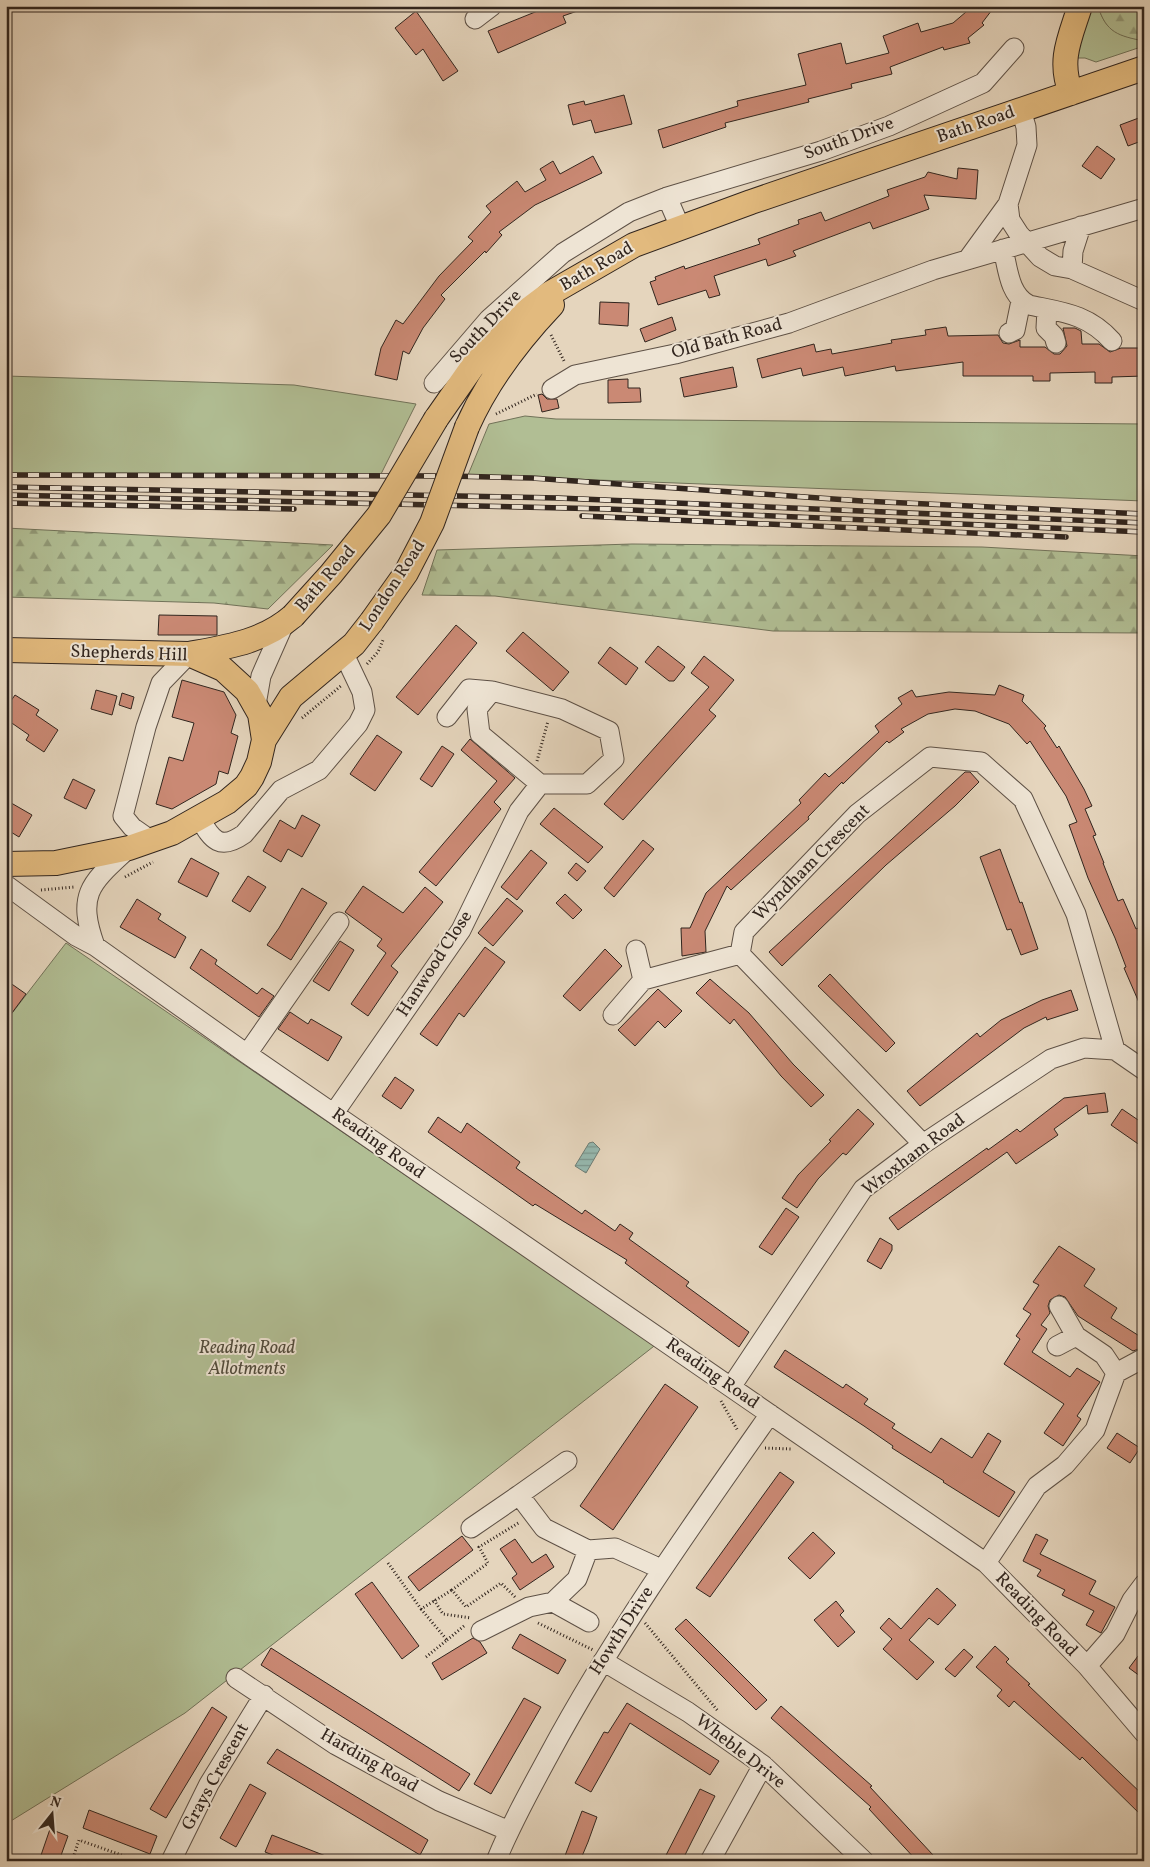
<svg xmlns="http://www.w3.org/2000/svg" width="1150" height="1867" viewBox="0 0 1150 1867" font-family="Vollkorn,serif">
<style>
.green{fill:#b1be94;stroke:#717259}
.forest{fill:url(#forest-firs);stroke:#717259}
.water{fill:url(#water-rules);stroke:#6e7e76}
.building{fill:#ca8974;stroke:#31251e}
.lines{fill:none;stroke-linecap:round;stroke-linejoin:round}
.minor-casing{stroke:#5e5146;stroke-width:21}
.major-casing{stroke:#31251e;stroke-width:26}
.path{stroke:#31251e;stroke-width:3;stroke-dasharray:1 2.5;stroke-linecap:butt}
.minor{stroke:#eee4d4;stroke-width:19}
.major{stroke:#e2ba7e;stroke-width:24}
.rail-casing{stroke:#31251e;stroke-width:5.5}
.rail{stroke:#eee4d4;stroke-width:4;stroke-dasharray:11;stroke-linecap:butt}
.major-bridge-casing{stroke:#31251e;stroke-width:26;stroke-linecap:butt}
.major-bridge{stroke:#e2ba7e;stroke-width:24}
.labels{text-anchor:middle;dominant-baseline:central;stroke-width:4;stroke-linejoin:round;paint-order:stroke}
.street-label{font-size:18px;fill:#31251e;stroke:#eee4d4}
.park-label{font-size:18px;font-style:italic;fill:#514b3c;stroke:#eee4d4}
</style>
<defs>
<pattern id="forest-firs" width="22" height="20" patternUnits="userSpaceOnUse" patternTransform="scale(1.25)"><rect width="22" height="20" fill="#b1be94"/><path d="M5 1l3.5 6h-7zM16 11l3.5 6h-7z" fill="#919a78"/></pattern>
<pattern id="water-rules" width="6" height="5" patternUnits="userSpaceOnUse" patternTransform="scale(1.25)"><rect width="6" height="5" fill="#96b9b0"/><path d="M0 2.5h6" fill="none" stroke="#7b968f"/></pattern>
</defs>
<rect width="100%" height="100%" fill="#e5d5bd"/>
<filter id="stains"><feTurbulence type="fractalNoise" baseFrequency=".004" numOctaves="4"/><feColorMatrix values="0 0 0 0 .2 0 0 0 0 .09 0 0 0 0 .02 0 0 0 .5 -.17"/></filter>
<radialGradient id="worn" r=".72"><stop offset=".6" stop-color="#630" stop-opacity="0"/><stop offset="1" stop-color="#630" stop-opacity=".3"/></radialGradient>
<!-- green -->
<path class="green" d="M1091,6H1098C1106,33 1119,35 1144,41V46L1096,62L1085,58H1078L1075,50Z
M6,376L294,385L416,404L381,474L197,476L6,473Z
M525,416L556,419L1144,424V501L468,475L489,424Z
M66,943L528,1259L658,1343L185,1713L6,1824V1021Z"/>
<!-- forest -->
<path class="forest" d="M1098,6H1144V41C1119,36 1106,33 1098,6Z
M6,528L333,545L268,609L214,603L6,597Z
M632,544L982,547L1144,556V633L773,631L495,596L422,595L437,550Z"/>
<!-- water -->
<path class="water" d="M593,1142L600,1149L586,1173L575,1166L589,1143Z"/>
<!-- building -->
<path class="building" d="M550,6L586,8L563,16L566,23L498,53L488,31Z
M973,6H995L982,23L984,25L968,38L970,43L944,50L943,47L890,67L892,74L851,84L852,88L808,99L809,102L725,123L726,127L663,148L658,130L738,106L737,101L806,85L798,54L841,43L846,64L889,53L883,36L918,23L921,32L953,23Z
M416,11L458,71L443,81L423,49L416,55L395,28Z
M624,95L632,124L595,133L591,120L573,125L568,105L584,101L585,105Z
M1144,116V140L1128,146L1120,125Z
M1097,146L1115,159L1101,179L1082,166Z
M593,156L602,173L535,205L499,232L502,235L486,253L485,251L441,295L445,299L423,328L409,354L403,351L397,380L375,375L381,348L396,320L403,324L439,276L473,241L468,237L491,212L486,206L517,181L525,192L546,180L540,169L553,161L560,174Z
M958,168L978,170L976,199L924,195L929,209L873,229L870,222L793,251L796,256L768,266L766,259L714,276L720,295L709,298L706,290L658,305L650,282L656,280L655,277L684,266L685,269L760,244L758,239L799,224L798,220L816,214L821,212L825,221L889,196L887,190L925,177L928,172L957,179Z
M600,302L629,303L628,326L599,324Z
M672,317L676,330L645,342L640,329Z
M946,327L948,336L998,335L1003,343L1009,344L1020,340V347H1045L1054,354H1060L1067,346L1063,328H1075L1081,331L1082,344H1099L1110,352L1121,348H1144V376L1112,377V383H1095V372L1050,373V381H1033V376H963V362L896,371L895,366L845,376L843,367L803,376L801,368L762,378L757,359L814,344L816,352L831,349L832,354L892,343L891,340L926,335L925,330Z
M733,367L737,387L684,397L680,378Z
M628,379V388H640L641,402L608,403V380Z
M542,394L547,399H557L559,408L542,412L538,395Z
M159,615L217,616V635H158Z
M456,625L477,643L418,715L396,697Z
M523,632L569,672L553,691L506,651Z
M658,646L685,667L674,681H669L645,662Z
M610,647L638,668L626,685L598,663Z
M704,656L734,680L709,710L716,716L623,820L604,804L709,687L691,673Z
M182,680L224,692L236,715L231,733L238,736L228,774L219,771L216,784L172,809L156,804L169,757L183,761L194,723L172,717Z
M999,685L1024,695L1022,701L1046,726L1044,728L1057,748L1059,746L1084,789L1092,806L1085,809L1096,835L1093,836L1104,863H1103L1118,901L1123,899L1136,929L1138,928L1144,942V1014L1124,968L1126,967L1115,938L1088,878L1069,825L1077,822L1066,796L1030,741L1027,744L1009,724L975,711L955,709L928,714L901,729L904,732L889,743L887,741L843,784L842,782L808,817L809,819L731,890L727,886L705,931L706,952L682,956L681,928H690L706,893L801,803L799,800L825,773L829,777L879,732L875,726L902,704L898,698L912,690L916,697L949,692L995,695Z
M96,690L117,696L112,715L91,709Z
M122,693L134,697L131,709L119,705Z
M15,695L39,710L36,715L58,730L44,752L26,740L29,735L6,719V708Z
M377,735L402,752L375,791L350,774Z
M470,739L515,778L494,802L501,809L436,886L419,872L497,781L461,750Z
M442,746L454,754L432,787L420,779Z
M965,772H970L979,782L955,806L886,865L782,966L769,952Z
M73,779L95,790L86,809L64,798Z
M6,800L32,815L19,837L6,829Z
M554,808L603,847L588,863L540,824Z
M302,815L320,825L302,857L288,849L281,862L263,851L280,820L295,829Z
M643,840L654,849L614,897L604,888Z
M1000,849L1020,903L1022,902L1038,949L1021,955L1011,929L1007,930L980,857Z
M531,850L547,863L517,900L501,887Z
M191,858L219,873L207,897L178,882Z
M576,863L586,871L577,881L568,873Z
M248,876L266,887L250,912L232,901Z
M363,886L403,913L425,887L443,902L391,966L398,972L368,1016L351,1004L386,953L377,946L382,939L345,912Z
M302,888L327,903L291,960L267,945L279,928Z
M565,894L582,910L573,919L556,903Z
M507,898L523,911L493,946L478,933Z
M137,899L161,914L158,919L186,937L175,958L120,927Z
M340,941L354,950L329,991L313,981Z
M485,947L505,962L464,1017L459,1013L437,1046L420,1034Z
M201,949L217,960L215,964L257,994L262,988L274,996L259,1017L190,968Z
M605,949L622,966L580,1011L563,996Z
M830,974L895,1043L886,1052L818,986Z
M710,979L749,1013L793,1064L824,1095L811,1107L781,1076L734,1019L730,1024L696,993Z
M6,980L26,994L6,1021Z
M658,989L682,1011L665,1028L658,1021L635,1046L618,1030Z
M1071,990L1078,1010L1047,1020L1046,1017L1024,1028L920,1106L907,1091L977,1033L980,1037L1001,1020L1042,1000Z
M290,1012L308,1024L311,1019L342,1037L328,1061L278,1029Z
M395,1077L414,1090L401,1109L382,1096Z
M1105,1093L1108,1112L1088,1114L1087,1105L1054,1129L1058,1135L1016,1164L1007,1152L898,1230L889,1218L987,1148L988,1150L1017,1129L1020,1132L1064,1098Z
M858,1109L874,1124L846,1155L843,1153L818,1179L797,1208L782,1198L798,1175L831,1141L829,1140Z
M1122,1109L1144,1124V1148L1111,1125Z
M438,1117L461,1133L467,1123L520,1162L516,1168L582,1214L585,1210L615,1231L620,1224L633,1233L629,1239L689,1282L686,1286L749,1332L739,1347L625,1263L627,1260L535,1204L533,1206L428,1132Z
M786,1208L799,1217L772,1255L759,1247Z
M880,1238L892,1245V1250L881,1269L867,1261Z
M1059,1246L1095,1269L1084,1286L1117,1308L1111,1318L1144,1339V1347L1133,1351L1078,1316L1065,1297L1059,1295L1050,1300L1048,1306L1050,1313L1041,1325L1047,1329L1032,1352L1070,1377L1077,1368L1100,1382L1077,1416L1081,1419L1063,1446L1044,1433L1064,1404L1004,1364L1020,1339L1016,1336L1031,1314L1023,1309L1039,1285L1033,1282Z
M785,1350L843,1388L846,1384L868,1399L864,1404L895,1424L892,1428L931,1453L941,1438L972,1458L988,1433L1001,1441L983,1472L1015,1492L999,1517L943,1482L944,1481L892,1448L893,1446L864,1426L774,1367Z
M665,1384L698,1407L613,1530L580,1506Z
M1117,1433L1140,1448L1130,1463L1107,1448Z
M780,1472L794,1482L710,1597L696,1588Z
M813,1532L835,1553L810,1579L788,1558Z
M1036,1534L1048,1540L1040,1554L1096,1581L1089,1594L1115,1607L1101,1633L1086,1625L1094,1611L1062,1595L1065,1590L1037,1576L1041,1570L1023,1561Z
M462,1536L473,1550L419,1591L408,1577Z
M515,1539L532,1563L546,1554L554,1567L520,1590L512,1578L517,1574L500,1549Z
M372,1582L419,1646L402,1659L355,1594Z
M937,1588L956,1605L938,1625L929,1618L909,1640L934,1662L917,1680L883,1649L892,1639L880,1628L889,1618L901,1629Z
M836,1601L844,1611L840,1615L855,1632L838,1647L814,1620Z
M686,1619L767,1700L756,1710L675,1629Z
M520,1634L566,1660L558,1674L512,1648Z
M473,1638L480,1642L487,1653L442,1680L432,1663Z
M995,1646L1009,1659L1006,1662L1030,1684L1028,1685L1144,1796V1818L1082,1757L1080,1760L1014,1701L1009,1707L997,1696L1002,1690L976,1667Z
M271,1648L470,1774L459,1791L261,1665Z
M1144,1648V1679L1129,1668Z
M964,1649L973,1657L955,1677L945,1669Z
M524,1698L541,1707L491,1794L474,1784Z
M627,1703L719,1761L710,1775L630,1723L591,1792L575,1783L604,1732L608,1733Z
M781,1706L872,1786L870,1787L933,1855L927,1861H917L869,1809L871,1807L771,1718Z
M212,1707L227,1717L166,1818L150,1809Z
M277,1749L428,1840L420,1855L267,1763Z
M250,1784L266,1793L236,1847L220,1838Z
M700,1789L715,1796L692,1841L682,1861H663Z
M89,1810L157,1836L150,1854L83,1828Z
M582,1811L597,1817L588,1842L580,1861H563Z
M50,1829L68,1836L59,1861H39Z
M272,1835L336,1860V1861H288L265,1852Z"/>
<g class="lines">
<!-- minor casing -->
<g class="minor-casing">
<path id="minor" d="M475,19L492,6
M1021,110L1026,127L1027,145L1008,204L1010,220L1019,234L1040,257L1055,266L1072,269L1144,301
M667,197L680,227
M1003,249C1008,269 1009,295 1029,305C1062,312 1088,314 1112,341
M968,259L1008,204
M1072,269L1073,251L1081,226
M1047,309L1046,328L1054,336L1056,343
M1009,333L1015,330L1021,301
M434,383L489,319L563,253L629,212L667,197L821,151L889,126L983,83L1014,48
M552,389L575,375L675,354L789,323L933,270L1144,208
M492,691L562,709L609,731L614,759L587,784H540L480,734L477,709Z
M256,705L261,676L284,624
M447,717L469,689L492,691
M200,819C212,840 220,851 244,834L281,790L319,770L358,724L365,710L362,692L344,654
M152,841L132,827L123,816L146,727L161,683L189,654
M6,885L76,936L95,946L247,1054L986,1563L1087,1666L1144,1733
M95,946C76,893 91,883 129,848
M636,950L643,980
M613,1015L643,980L740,954
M247,1054L339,922
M334,1113L461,930L519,811L540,784
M923,1144L740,954L744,932L857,814L930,757L981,762L1023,799L1076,914L1115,1050
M1059,1306L1076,1336
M1116,1373L1144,1358
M731,1387L863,1189L923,1144L1051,1059L1084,1048L1115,1050L1144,1070
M519,1495L567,1461
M471,1528L519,1495L544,1528L588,1550
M986,1563L1037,1486L1065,1465L1095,1430L1116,1373L1104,1355L1076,1336L1057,1346
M589,1622L553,1602L577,1579L588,1550L615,1548L661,1569
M481,1631L529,1607L553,1602
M603,1661L688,1712L763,1765L864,1861
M1087,1666L1115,1634L1132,1600L1144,1584
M236,1678L336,1745L439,1801L509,1831
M171,1861L209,1784L264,1695
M496,1861C511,1824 530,1790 549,1755C613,1636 692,1525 770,1414
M710,1861L763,1765"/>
</g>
<!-- major casing -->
<g class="major-casing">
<path id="major" d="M1071,93C1058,60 1070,38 1080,6
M436,419L473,366L529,309L549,294L634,245L751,202L1144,68
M467,427C487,382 518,341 552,305
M6,650L189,654L223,669L247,691L260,714L264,740
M189,654C227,647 263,642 293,616
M6,864L56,863L129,848L172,833L227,802L246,786L252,777L259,762L264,740L291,697L354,644L372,621"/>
</g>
<!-- path -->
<path class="path" d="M551,335L565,363
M496,414L537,394
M367,664L378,652L383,640
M302,718L342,685
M537,761L548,721
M125,877L153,862
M41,890L74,887
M721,1401L738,1431
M765,1448L791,1449
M388,1563L421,1609L452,1590
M515,1597L501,1583L466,1607L452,1590L488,1563L479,1547L520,1522
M434,1600L443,1614L471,1618
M421,1609L447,1640L426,1657
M538,1623L593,1650
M645,1623L718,1711
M447,1640L464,1626
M72,1861L79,1840L138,1861"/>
<!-- minor -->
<use href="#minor" class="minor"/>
<!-- major -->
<use href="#major" class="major"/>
<!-- rail casing -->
<g class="rail-casing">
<path id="rail" d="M6,475L451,476L532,478L862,501L1144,514
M6,487L558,498L1144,523
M6,495L608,509L1144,532
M6,503L294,509
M582,516L1066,537"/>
</g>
<!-- rail -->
<use href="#rail" class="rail"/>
<!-- major-bridge casing -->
<g class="major-bridge-casing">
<path id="major-bridge" d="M293,616L331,574L379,515L436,419
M372,621L406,573L432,523L467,427"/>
</g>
<!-- major-bridge -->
<use href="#major-bridge" class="major-bridge"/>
</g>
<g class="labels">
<!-- street labels -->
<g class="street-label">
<text transform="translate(976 125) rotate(-19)">Bath Road</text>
<text transform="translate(849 139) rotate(-20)">South Drive</text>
<text transform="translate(597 267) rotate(-30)">Bath Road</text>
<text transform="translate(486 327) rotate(-46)">South Drive</text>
<text transform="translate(727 339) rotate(-15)">Old Bath Road</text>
<text transform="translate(326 579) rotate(-49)">Bath Road</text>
<text transform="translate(393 586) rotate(-57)">London Road</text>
<text transform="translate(129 654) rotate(2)">Shepherds Hill</text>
<text transform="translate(812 863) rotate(-45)">Wyndham Crescent</text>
<text transform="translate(435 964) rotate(-57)">Hanwood Close</text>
<text transform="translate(378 1144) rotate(35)">Reading Road</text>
<text transform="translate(914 1155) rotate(-37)">Wroxham Road</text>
<text transform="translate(712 1374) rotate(35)">Reading Road</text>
<text transform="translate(1036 1615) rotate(46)">Reading Road</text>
<text transform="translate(622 1631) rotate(-57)">Howth Drive</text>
<text transform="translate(740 1752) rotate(38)">Wheble Drive</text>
<text transform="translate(369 1761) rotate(30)">Harding Road</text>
<text transform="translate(216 1777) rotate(-61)">Grays Crescent</text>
</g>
<!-- park labels -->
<g class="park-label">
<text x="247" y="1348">Reading Road<tspan x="247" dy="21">Allotments</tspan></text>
</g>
</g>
<!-- margin -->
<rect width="1150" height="1867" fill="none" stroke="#e5d5bd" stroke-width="25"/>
<rect x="8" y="8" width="1135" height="1852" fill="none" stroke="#31251e" stroke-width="2.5"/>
<rect x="12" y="12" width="1125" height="1842" fill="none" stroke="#31251e"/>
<!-- north arrow -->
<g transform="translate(52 1814) rotate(17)" stroke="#eee4d4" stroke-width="4" paint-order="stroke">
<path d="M0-4L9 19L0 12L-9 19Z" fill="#31251e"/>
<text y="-8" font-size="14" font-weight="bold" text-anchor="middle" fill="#31251e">N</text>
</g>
<rect width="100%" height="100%" filter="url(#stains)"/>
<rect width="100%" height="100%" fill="url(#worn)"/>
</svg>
